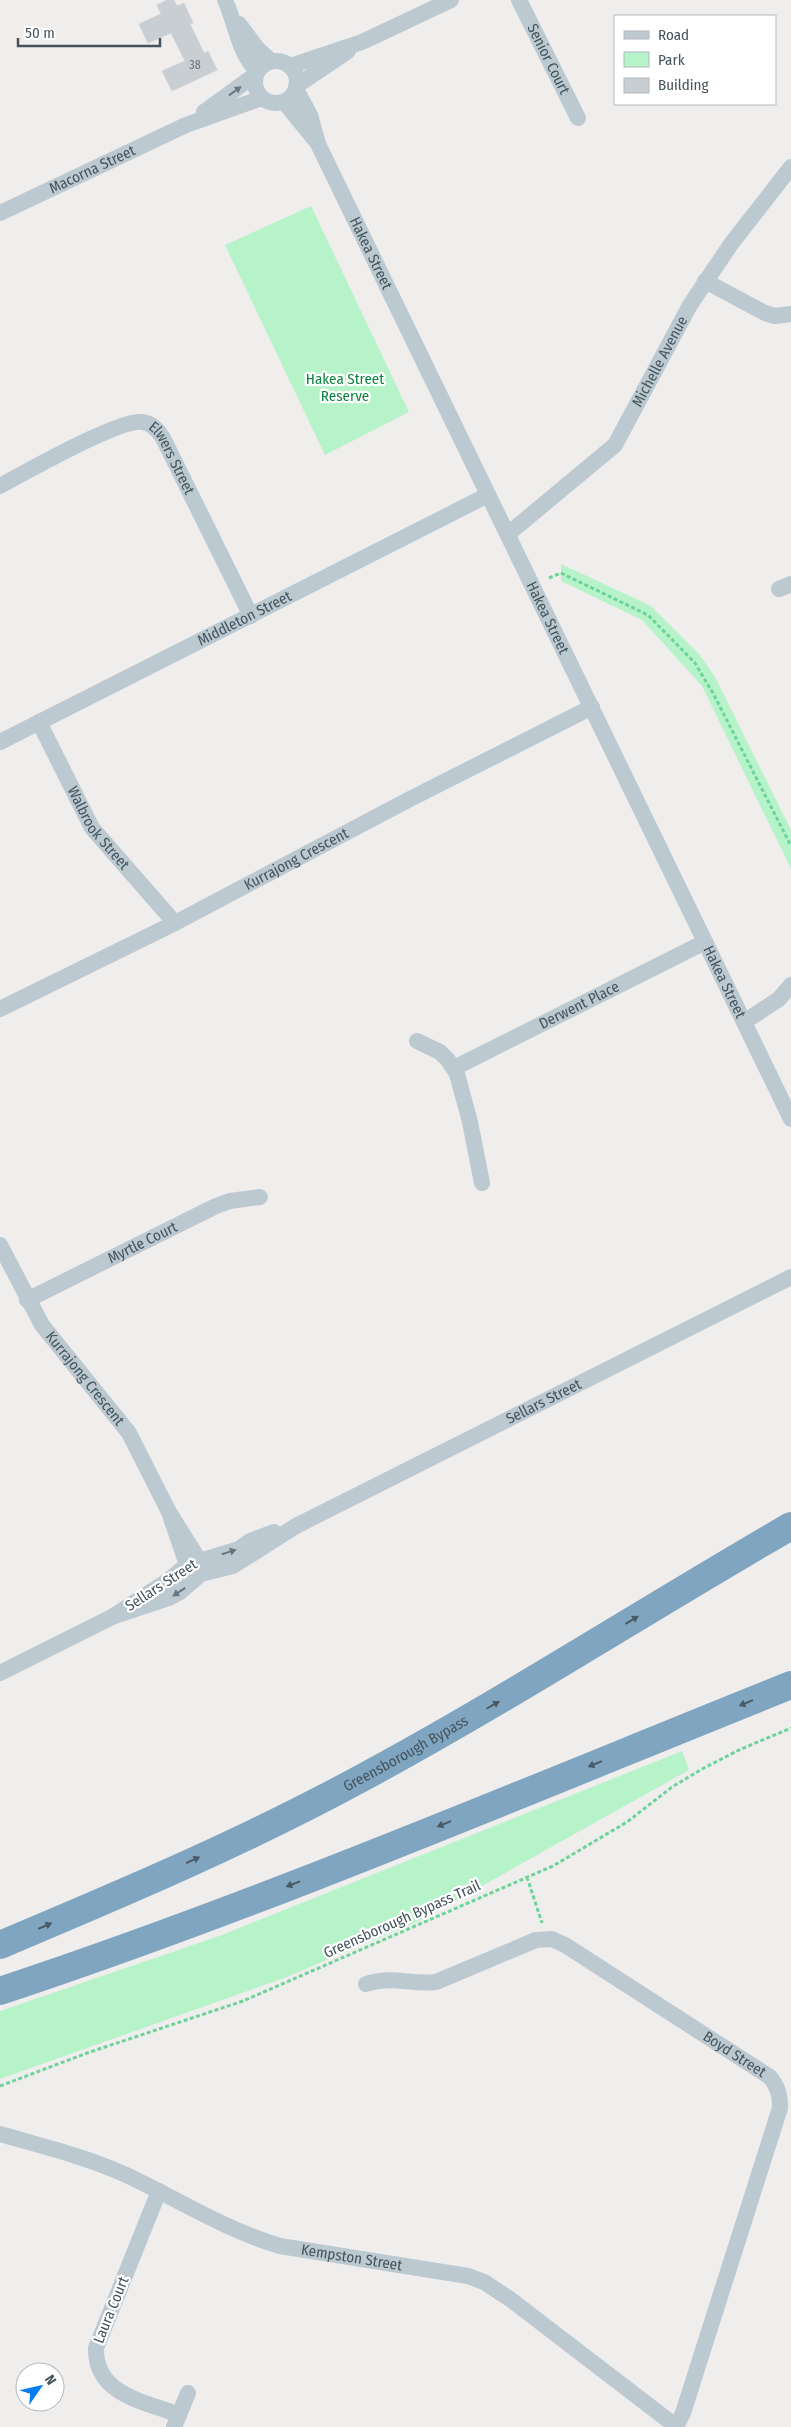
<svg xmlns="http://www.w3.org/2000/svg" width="791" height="2427" viewBox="0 0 791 2427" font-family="'Fira Sans Condensed',sans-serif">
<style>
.green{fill:#b7f3c9}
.building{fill:#c9ced3;stroke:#d1d4da}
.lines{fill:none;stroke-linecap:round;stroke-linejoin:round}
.path{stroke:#6cd499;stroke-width:3;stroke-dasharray:4 2.5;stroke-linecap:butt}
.street{stroke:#bcc9d1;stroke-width:16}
.highway{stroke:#80a5c1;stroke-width:28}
.oneway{fill:#68767f}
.oneway2{fill:#4a5b66}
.labels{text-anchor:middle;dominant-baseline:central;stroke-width:4.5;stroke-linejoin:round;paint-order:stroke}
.number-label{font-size:12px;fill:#65727a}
.street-label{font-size:15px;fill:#44535c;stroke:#fff}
.park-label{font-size:15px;fill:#0e8440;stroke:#fff}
</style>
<rect width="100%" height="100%" fill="#f0eded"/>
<!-- green -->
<path class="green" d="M311,206L409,412L325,455L225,245Z
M561,564L651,606L699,654L715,677L791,830V869L702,686L642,620L561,581Z
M682,1751L689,1770L421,1920L287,1977L0,2079V2011L219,1936Z"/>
<!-- building -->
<path class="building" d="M167,0H174L177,6L184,3L193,23L190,24L204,53L208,51L217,70L172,91L162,71L185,61L171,33L148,43L139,24L161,14L157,5Z"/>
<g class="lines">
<!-- path -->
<path class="path" d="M549,578L561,573L648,615L695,663L714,695L791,846
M527,1877L542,1923
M0,2086L87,2053L243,2001L553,1866L627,1822L672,1787L702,1769L739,1750L791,1728"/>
<!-- street -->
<g class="street">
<path d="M225,0C236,24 238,52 257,71"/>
<path id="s1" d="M519,0L578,118"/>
<path d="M239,24L257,48L271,61"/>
<circle cx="276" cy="82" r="21"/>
<path d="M290,66L362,42L451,0"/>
<path d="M296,86L348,51"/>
<path id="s2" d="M296,89L310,115L318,144L791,1119"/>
<path d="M284,102L315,140"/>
<path d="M204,112L255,75"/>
<path id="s3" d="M0,213L186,125L262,98"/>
<path d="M705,281L765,313L775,316L791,314"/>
<path id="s4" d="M0,486C26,472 119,419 142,422C152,423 158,430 163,438L251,616"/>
<path id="s5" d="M508,534L615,445L690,305L731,244L791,167"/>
<path d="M779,589L791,584"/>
<path id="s6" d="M39,722L92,828L175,923"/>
<path id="s7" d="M0,742L488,495"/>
<path id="s8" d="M0,1009L175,923L410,799L592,707"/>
<path d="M744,1022L779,999L791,985"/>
<path d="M417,1041L440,1052L448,1060L457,1074L470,1122L482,1183"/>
<path id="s9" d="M454,1068L705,942"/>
<path id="s10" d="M0,1245L42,1325L129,1433L169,1512L187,1565L191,1570L201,1574L199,1560L169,1512"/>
<path id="s11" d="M27,1300L216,1206L230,1201L260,1197"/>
<path id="s12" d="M112,1617L169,1598L180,1592L201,1574L233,1566L296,1526L791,1277"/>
<path d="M0,1673L112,1617L169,1580L187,1565L239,1549L250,1541L274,1532"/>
<path id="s13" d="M366,1984C393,1975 410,1985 436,1982L536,1940L552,1939L565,1945L770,2077C778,2087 780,2095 780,2108L683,2413L676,2427"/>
<path id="s14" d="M0,2134C41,2146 84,2156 124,2174C176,2198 225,2230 280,2246L468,2276L484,2282L510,2299L677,2427"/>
<path d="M159,2191L96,2348C95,2395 144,2401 179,2415"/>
<path d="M174,2427L188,2393"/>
</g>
<!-- highway -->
<g class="highway">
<path id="s15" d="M0,1945C121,1894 244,1842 360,1779C507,1700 647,1609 791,1526"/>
<path d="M0,1991C268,1902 529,1790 791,1685"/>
</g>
</g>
<!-- one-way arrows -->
<defs><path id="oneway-solid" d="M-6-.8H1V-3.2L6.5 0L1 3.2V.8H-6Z" transform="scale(1.25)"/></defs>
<g class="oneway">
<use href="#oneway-solid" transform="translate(235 91) rotate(-36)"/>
<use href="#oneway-solid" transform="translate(229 1552) rotate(-18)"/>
<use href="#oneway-solid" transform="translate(179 1592) rotate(147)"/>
</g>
<g class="oneway2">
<use href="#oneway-solid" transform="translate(632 1620) rotate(-31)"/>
<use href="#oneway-solid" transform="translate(746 1703) rotate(158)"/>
<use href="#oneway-solid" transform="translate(493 1705) rotate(-30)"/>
<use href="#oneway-solid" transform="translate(595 1764) rotate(158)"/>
<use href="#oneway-solid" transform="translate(444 1824) rotate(158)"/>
<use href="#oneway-solid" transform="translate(193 1860) rotate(-24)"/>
<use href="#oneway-solid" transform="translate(293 1884) rotate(159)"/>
<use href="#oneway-solid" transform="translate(45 1926) rotate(-23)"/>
</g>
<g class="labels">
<!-- number labels -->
<g class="number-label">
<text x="195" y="65">38</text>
</g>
<!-- street labels -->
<g class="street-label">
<text stroke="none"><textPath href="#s1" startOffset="66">Senior Court</textPath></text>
<text stroke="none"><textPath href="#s3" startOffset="102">Macorna Street</textPath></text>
<text stroke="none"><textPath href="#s2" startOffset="181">Hakea Street</textPath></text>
<text stroke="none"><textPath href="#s5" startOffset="234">Michelle Avenue</textPath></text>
<text stroke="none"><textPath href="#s4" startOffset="206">Elwers Street</textPath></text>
<text stroke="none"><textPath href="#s2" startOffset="586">Hakea Street</textPath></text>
<text stroke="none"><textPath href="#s7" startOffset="274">Middleton Street</textPath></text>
<text stroke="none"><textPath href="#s6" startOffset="122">Walbrook Street</textPath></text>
<text stroke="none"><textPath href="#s8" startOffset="332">Kurrajong Crescent</textPath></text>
<text stroke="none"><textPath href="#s2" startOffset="991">Hakea Street</textPath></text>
<text stroke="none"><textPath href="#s9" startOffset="140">Derwent Place</textPath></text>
<text stroke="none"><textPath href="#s11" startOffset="129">Myrtle Court</textPath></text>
<text stroke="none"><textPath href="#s10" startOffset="159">Kurrajong Crescent</textPath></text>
<text stroke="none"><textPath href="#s12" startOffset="485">Sellars Street</textPath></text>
<text transform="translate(161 1585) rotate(-33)">Sellars Street</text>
<text stroke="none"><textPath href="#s15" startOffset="449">Greensborough Bypass</textPath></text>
<text transform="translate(402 1919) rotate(-24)">Greensborough Bypass Trail</text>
<text stroke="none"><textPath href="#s13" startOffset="411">Boyd Street</textPath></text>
<text stroke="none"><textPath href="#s14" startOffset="375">Kempston Street</textPath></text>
<text transform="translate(111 2310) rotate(-68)">Laura Court</text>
</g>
<!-- park labels -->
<g class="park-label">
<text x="345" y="379">Hakea Street<tspan x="345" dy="17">Reserve</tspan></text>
</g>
</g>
<!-- legend -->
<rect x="614" y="15" width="162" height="90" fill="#ffffff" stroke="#b4babe"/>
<rect x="624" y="31" width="25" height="8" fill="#bcc9d1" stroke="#b4babe"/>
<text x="658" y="40" font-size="15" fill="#44535c">Road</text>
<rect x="624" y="52" width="25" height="15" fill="#b7f3c9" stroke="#b4babe"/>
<text x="658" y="65" font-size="15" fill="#44535c">Park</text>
<rect x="624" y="78" width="25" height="15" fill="#c9ced3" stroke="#b4babe"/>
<text x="658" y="90" font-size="15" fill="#44535c">Building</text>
<!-- north arrow -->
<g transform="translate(40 2387) rotate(56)"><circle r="24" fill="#ffffff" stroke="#b4babe"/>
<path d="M0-4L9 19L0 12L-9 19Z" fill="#097eef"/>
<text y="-8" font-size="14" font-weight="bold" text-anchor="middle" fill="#44535c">N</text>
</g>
<!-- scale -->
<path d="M18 38v8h142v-8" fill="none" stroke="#44535c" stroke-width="2.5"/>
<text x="25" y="38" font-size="15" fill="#44535c" stroke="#ffffff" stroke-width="4" paint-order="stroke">50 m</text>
</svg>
